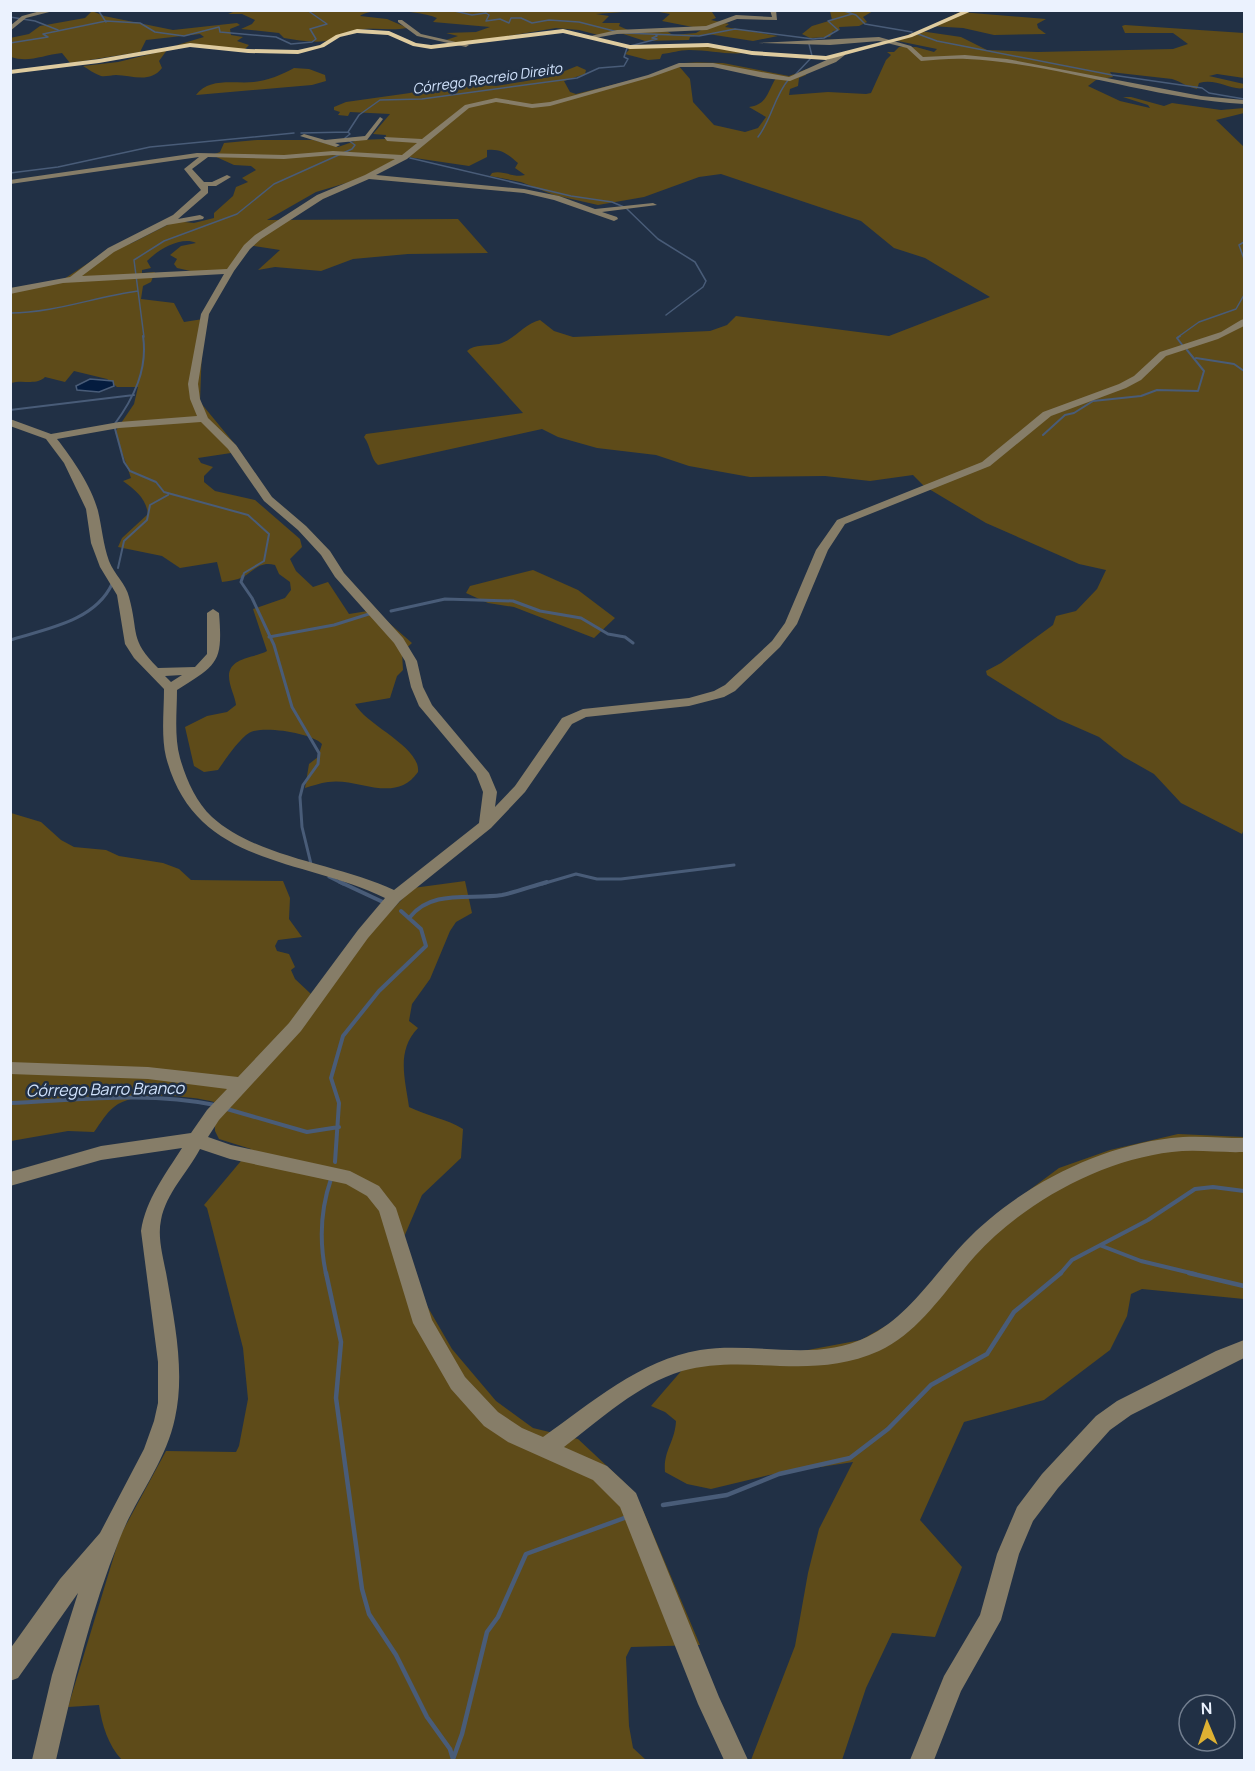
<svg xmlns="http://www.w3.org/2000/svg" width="1255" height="1771" viewBox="0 0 1255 1771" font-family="Manrope,sans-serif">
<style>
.green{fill:#5e4b19}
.water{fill:#041c3f;stroke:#495c78;stroke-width:1.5}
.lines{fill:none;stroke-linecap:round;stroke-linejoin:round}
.stream-far4{stroke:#495c78;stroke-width:1.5}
.stream-far3{stroke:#495c78;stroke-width:2}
.stream-far2{stroke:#495c78;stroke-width:3}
.stream-far1{stroke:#495c78;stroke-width:4}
.stream{stroke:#495c78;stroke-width:4.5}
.minor{fill:#867d68;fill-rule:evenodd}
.major{fill:#decb9f;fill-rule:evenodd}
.labels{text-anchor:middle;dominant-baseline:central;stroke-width:5;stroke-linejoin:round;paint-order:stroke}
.far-water-label{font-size:14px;font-style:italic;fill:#d2e4fe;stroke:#213045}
.water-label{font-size:16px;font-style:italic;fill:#d2e4fe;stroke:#213045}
</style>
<rect width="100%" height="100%" fill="#213045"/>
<!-- green -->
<path class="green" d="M230,10L619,11L623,12L596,14L609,16L602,23H620L619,26L628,30L668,32L673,35L696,33L703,29L662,21L670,14L654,11L714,10L712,12L716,18L711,20L729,24L725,27L778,36L753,41L708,34L690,37L689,40L645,41L617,32L598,35L579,30L556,28L461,44L446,40L458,36L446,33L476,32L490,27L433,22L437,18C427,12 370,6 360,16L387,19L408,28C390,31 374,27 356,30C345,31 336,39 326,41C313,43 297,40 284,38L279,33L241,29L252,24L255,20L242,14H228L233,12Z
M92,11L104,16L173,30L237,23L240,25L230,29L231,35L243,37L237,41L249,45L243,51L194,44L177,45L204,37L200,34L146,40L140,52L70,63L62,53C43,55 29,63 11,57L10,38L29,34L40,26L85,18Z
M830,11V10L873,11L863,17L867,22L859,26L839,27L840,30L833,31L830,37L810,38L802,34L812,26L832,20Z
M960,12L1046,19L1037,24L1038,28L1046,34L994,35L963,28L930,26Z
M1125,25L1244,33V78L1217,74L1209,76L1244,84V88C1231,91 1217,78 1199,83L1197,89C1187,87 1182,82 1172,79L1110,72L1113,77L1096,80L1088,86L1120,101L1150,108L1148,105L1123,97H1131L1164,106L1172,103L1221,110L1244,108V113L1216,120L1244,147V829L1242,834L1181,803L1154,774L1124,757L1099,737L1058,719L987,675L986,671L1001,663L1053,625L1056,616L1076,611L1097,589L1106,570L1079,564L986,523L924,486L913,475L870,481L825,476L750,477L689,466L656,455L597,448L558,437L542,429L378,465C370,458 371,446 364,437L366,434L523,413L467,351C474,344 488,346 499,344C514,340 524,324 540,320L554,331L573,337L710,331L727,325L736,316L889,336L990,297L925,258L894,248L861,221L721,174L699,177L644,197L598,205L554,195L521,182L490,176L492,173C503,170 514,178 525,175L515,168L518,163C509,155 501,148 487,150V157L469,166L408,157L373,175L316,192L267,220L458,219L488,253L408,254L353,259L321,271L275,267L258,270L280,250L254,246H250L234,270L195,272L177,268L174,264L177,259L170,255L181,246L196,243C181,236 158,250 147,261L151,268L142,270V273L155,272L151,282L143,286L141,299L174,303L184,322L203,319L200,402L238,448L231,453L198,458L201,463L213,467L204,476V482L215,491L255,500L300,539L302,547L290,559L296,571L313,587L328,582L349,614L374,610L412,643L402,652L403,670L397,676L390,698L355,704C366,725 421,747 418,772C395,805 358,777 328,782C320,783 312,786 305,788L309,764L318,757L322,744C312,733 262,725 249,733C239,739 225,760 218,770L204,772L194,766L185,727L207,716L227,712L236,705C235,696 229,686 229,676C229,657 255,658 267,651L253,609L285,598L291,590L290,582L279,574L275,565C260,561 255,570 243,577C237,580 229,581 222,582L217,562L180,568L162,556L118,547L122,538L148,514C146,498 135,490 123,481L131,478L115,432L134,404L138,387H117L107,379L74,371L65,382L45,377C36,386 23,379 11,383V290L64,279L105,252L132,243L175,221L194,223L214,218V213L233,196L236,187L248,182L242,178L256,170L251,166L234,165L212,155L220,152L224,143L257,140H313L338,147L358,140L385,139L386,135L373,134L390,114L350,112L348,116L338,115L340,112L334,110V107L346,102L410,93L447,82L496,86L550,77L577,66L586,70L585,74L564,81L570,92L576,94L648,76L678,65L690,79L693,102L714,125L745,132L758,128L766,117L749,107C768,104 767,92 776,78L722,65L684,62L723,63L789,76L807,69L806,75L799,78L798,86L790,89L789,95L828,92L866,94L871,93L886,60L891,55L887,52H894L899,47H916L934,52L937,49L893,40L920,31L961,37L987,50L1037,52L1173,49L1188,44L1173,33H1125L1122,26Z
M696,45L746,53C726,55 709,50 689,50C679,50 672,53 662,54L660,59L648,60L625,54L629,50L626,46Z
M167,50L159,61L162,68C150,84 131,75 116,75C111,75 105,77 101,76C95,74 88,69 83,66L118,62Z
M294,68L309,69L325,75L326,81L312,85L196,95C209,77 234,84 254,82C266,81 284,74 294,68Z
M533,570L578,590L615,618L594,638L514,607L488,603L466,593L470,586Z
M11,813L41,822L61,840L74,847L106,850L119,856L163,863L179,869L191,880L283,881L290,898L289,919L302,937L278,940L275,946L277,951L289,954L295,967L291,970L295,979L311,994L413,888L465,881L472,913L456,922L450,931L430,979L412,1004L409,1021L418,1028C396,1051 405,1078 409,1107C427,1116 447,1119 463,1129L461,1158L422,1195L404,1237L419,1292L452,1349L496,1401L533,1428L578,1439L624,1482L642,1508L700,1645L631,1647L626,1657L629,1726L633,1748L646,1760H122C108,1745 102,1725 99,1705L68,1707L120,1536L166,1451L236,1452L239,1446L248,1399L243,1348L207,1208L204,1205L251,1149L219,1139L215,1131L214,1102C191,1096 134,1090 114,1107C106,1113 100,1124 94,1132L68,1131L11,1141Z
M1178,1134L1244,1137V1299L1142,1289L1131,1294L1127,1316L1110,1350L1044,1400L964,1422L920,1520L962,1567L935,1637L892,1633L866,1688L842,1760H751L795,1646L808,1573L819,1529L853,1462L769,1475L711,1489L687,1484L665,1472C663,1451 675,1442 676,1421L665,1412L651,1406L695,1355L792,1353L861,1340L898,1319L989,1220L1059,1168L1110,1150Z"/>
<!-- water -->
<path class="water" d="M90,379L113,381L114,386L99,392L77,390L76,386Z"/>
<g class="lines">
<!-- stream-far4 -->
<path class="stream-far4" d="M98,10L106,22
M424,10H434
M450,10L472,15L486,13L489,15L486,21L500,19L509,23L511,18H521L532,23L549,20L579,22L618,32
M841,10L856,15L865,24L912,32
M10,17L35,21L58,30
M625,33L699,36L735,29L813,39L824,38L838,30L828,21L852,14
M918,34L937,41L1112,75L1202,88L1209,93L1244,99
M10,43L48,37L43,34L106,21L140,23L155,32L184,36L219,27L220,32L276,37L291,44L312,42L316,39L310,29L327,24L307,10
M809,44L812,56
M630,46L657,39L652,38L657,36L655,34
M794,76L811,58
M301,133L348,132
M758,137C772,119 774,96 789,79
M410,158L571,196L612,202L624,207
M10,173L58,167L150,147L294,133
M627,209L658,239L695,262L706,281L703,287L666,315
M1244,242L1239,245L1244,259
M10,313C54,313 94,297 138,291
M144,337L134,260L164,241L237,214L274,184L352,149L355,145L345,138L350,134L348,132L359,115L380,100L422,99L577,78L599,68L624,66L628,59L624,57L627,48
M1178,337L1199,322L1236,309L1244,295"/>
<!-- stream-far3 -->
<path class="stream-far3" d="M143,336C148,369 134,398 114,425L124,462L130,471L156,482L164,492L248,515L269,534L264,561L244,573L243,577
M1180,336L1177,338L1183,346
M1196,358L1234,364L1244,371
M10,410L134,395
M1043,435L1065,415L1074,413L1093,401L1141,396L1157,390L1198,391L1204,371L1187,350
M118,568L124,541L147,520L150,505L168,495"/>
<!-- stream-far2 -->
<path class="stream-far2" d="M243,576L241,582L252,598L274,645L292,707L319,753L318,764L303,785L300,797L302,827L311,864
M391,611L445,599L513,601L540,611L581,618L608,634L625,637L633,643
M269,637L334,625L372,613
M10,640C46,629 95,621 112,584
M329,877L343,884
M542,884L576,874L597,879H621L734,865"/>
<!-- stream-far1 -->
<path class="stream-far1" d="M340,882L385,903
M410,917C432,889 470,900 502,895C517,892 532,886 547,882
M10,1103C78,1100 148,1091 215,1105
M227,1109L307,1132L339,1127
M335,1162L339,1103L331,1078L343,1036L379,991L426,946L421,929L401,911
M1102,1246L1141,1261L1195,1274
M326,1274C319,1241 320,1211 331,1179
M1060,1274L1072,1260L1148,1220L1195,1189L1213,1187L1244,1191"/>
<!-- stream -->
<path class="stream" d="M326,1273L341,1342L336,1398L362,1589L369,1614L396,1655L427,1717L450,1749L453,1759
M1189,1273L1244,1286
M663,1505L727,1495L779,1474L850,1458L888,1429L931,1385L987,1354L1014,1312L1061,1273
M453,1759L462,1734L487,1632L498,1617L526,1554L627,1517"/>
<!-- minor -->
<path class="minor" d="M44,10H57L26,18L10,31V26L22,16Z
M770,10H776L777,20L737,19L707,30L617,34L589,39L586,37L617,30L706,26L736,15L772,17Z
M398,20H402L421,34L469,45L466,47L417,36L398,22Z
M879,37L911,46L923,57L965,55L1007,59L1201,96L1244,100V104C1151,99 1061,64 967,59C952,58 936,60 921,61L907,48L879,41L830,45L758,43Z
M842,53L845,55L836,62L790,81L763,78L713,67H680L652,77L550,106L532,108L496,102L469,108L407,159L376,175L524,189L559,196L595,209L653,203L657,205L602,212L617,217L618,219L614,221L554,200L524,193L369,179L323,199L261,239L250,249L234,271L209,314L198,384L200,399L208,418L236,445L272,497L306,526L330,551L344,573L403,638L417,661L423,687L432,705L489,773L497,792L495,807L515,786L562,718L583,709L689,698L714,691L725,685L772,641L785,623L816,550L837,520L982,462L1043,412L1119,384L1134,376L1160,352L1221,332L1241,320L1244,319V326L1218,339L1166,356L1141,380L1126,388L1051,416L990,466L845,524L828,550L797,624L780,647L735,691L724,697L689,706L586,717L572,724L525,792L491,828L400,901L368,938L301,1031L219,1120L208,1137L231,1145L350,1171L379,1186L396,1208L432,1320L465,1377L498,1412L522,1428L543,1437C591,1403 640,1360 700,1350C755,1341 815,1363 867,1337C908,1317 933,1276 964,1243C1016,1188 1096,1147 1171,1138C1195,1135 1220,1138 1244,1138V1152C1220,1153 1196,1149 1172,1152C1101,1160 1023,1203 975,1256C946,1289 920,1332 879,1351C809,1382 749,1353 682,1371C638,1384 600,1420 564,1447L607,1466L636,1493L719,1697L748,1760H724L698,1704L620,1507L593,1480L508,1442L484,1426L451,1389L413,1323L379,1211L367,1196L346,1184L230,1159L200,1149C188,1172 166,1193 161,1220C157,1239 164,1260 167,1278C175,1324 185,1373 175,1418C166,1462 136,1497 120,1538C91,1610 73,1685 56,1760H32L52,1675L78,1593L18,1678L10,1681V1649L60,1579L100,1533L144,1449L154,1421L158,1403V1362L141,1231C146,1199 165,1175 182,1148L101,1160L10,1186V1172L101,1146L191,1133L207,1110L227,1089L148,1079L10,1074V1062L148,1067L238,1077L289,1023L358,930L385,898C301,857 195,867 166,757C161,736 164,711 164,689L134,658L125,644L117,595L100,567L91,543L86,509L64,463L46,439L10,426V419L51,434L119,422L197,416L190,399L188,384L201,314L224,274L63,283L10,294V288L70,277L108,248L173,215L201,190L184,169L199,157L10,184V180L197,153L284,155L333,151L402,155L417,143L387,141L384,137L422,139L465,105L496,98L532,104L550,102L648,75L679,63H713L789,77ZM333,155L395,159L365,175L317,195L255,235L244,245L227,269L82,276L114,252L167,225L203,219L204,217L200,215L178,219L208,193V186H216L231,177L227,175L212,182H204L192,169L208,157L284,159ZM201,422L228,449L264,501L298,530L321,555L335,577L394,643L405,661L411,687L419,706L476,774L483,792L479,823L394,890C339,864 257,858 212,817C196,802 186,779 180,758C174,736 177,712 177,690C218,664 223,663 219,613L213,609L207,613V654L195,667L158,668C129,639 139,633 129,597C126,584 114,574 109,561C103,544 102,528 98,511C92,487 72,458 57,439L119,428ZM182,675L171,682L165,676Z
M380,117L383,119L367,140L335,143L340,145L336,147L300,136L304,134L325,140L365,136Z
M1244,1340V1358L1131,1415L1110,1430L1058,1488L1033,1521L1019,1554L1001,1620L961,1691L934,1760H910L944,1676L980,1615L997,1554L1017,1507L1042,1474L1096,1416L1117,1401L1216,1351Z"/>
<!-- major -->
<path class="major" d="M965,10H974L912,37L826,60L752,55L708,47L630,49L563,33L431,49L413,46L388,35L357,33L340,37L324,47L298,54L248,53L190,47L99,63L10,74V70L99,59L190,43L248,49L298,50L320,45L336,35L357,29L389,31L416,43L431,45L563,29L630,45L708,43L752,51L826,56L908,35Z"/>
</g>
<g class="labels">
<!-- far-water labels -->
<g class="far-water-label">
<text transform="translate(487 78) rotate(-8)">Córrego Recreio Direito</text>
</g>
<!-- water labels -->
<g class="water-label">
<text transform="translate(105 1089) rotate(-1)">Córrego Barro Branco</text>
</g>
</g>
<!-- border -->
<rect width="1255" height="1771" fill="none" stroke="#ebf2fe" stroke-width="24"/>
<!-- north arrow -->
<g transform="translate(1207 1723) rotate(358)"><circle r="28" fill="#213045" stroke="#727e8f" stroke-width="1.5"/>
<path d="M0-4.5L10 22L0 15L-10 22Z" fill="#deb133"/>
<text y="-9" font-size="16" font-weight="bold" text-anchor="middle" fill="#ebf2fe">N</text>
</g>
</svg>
